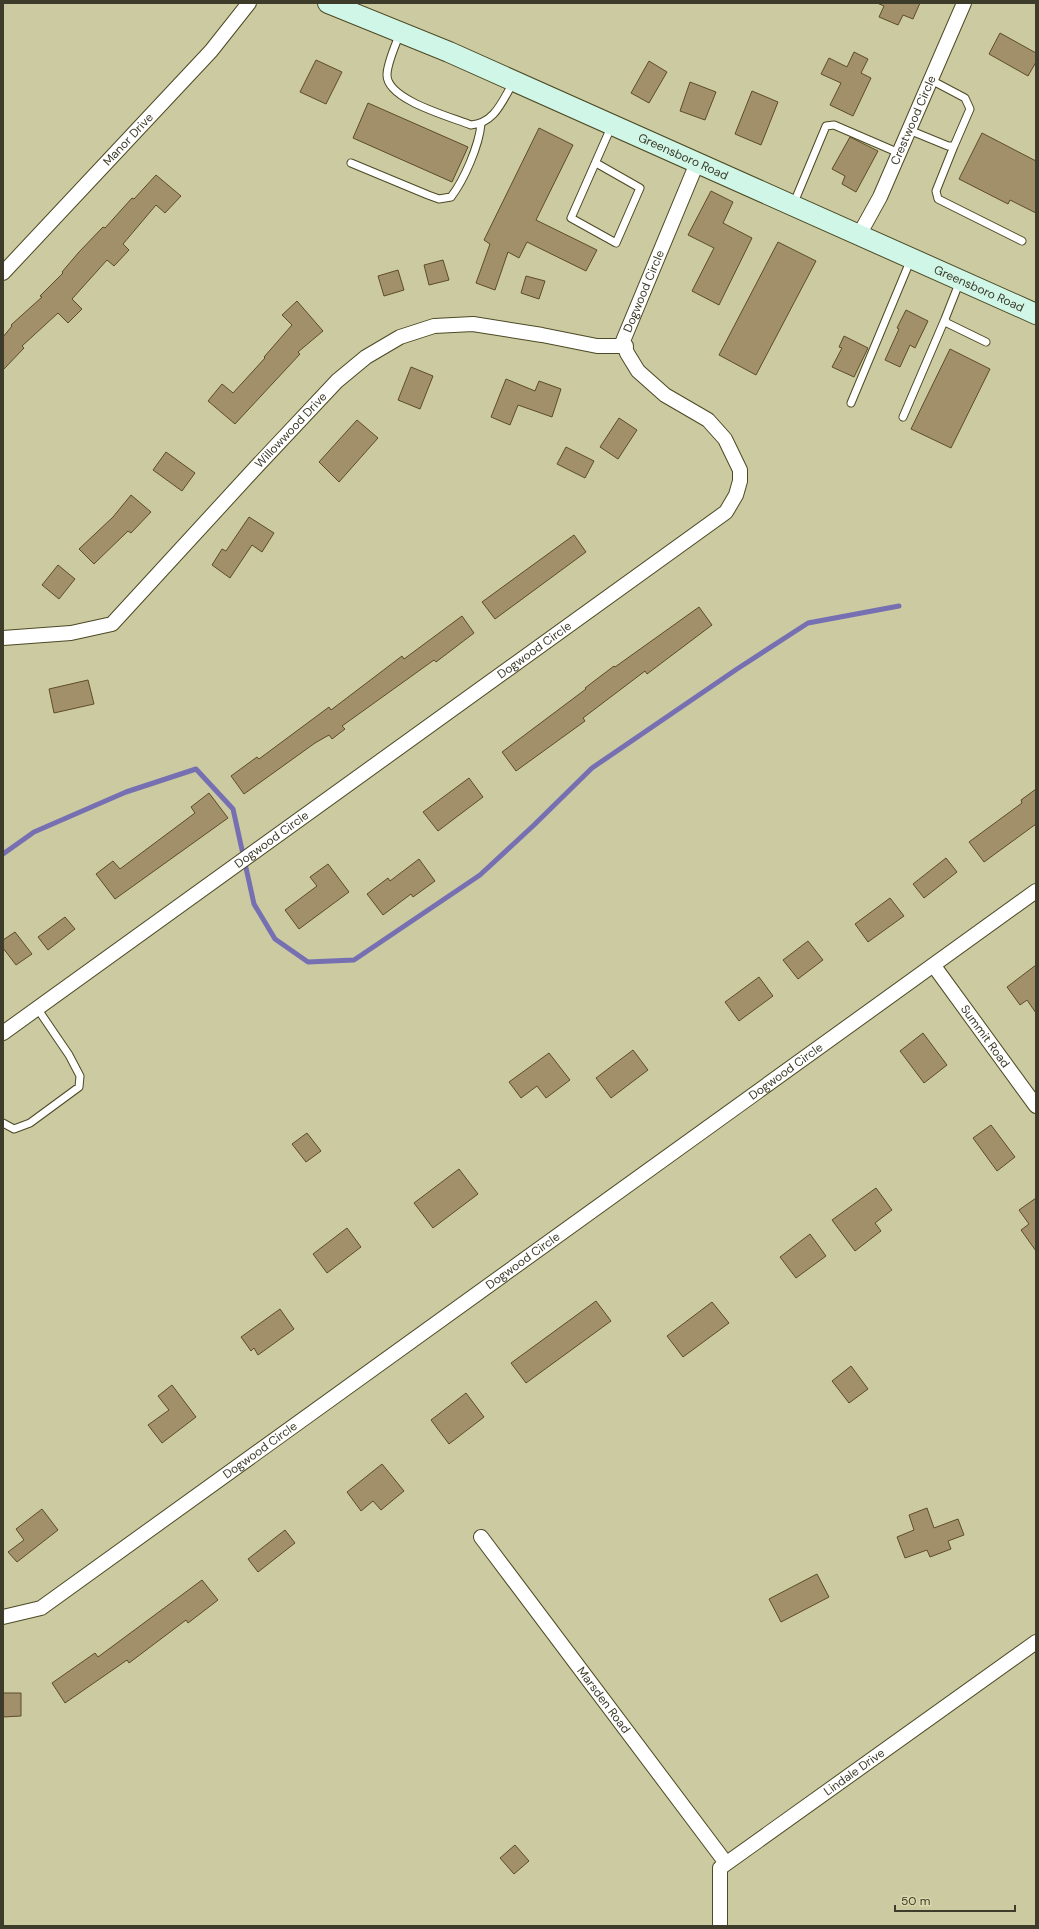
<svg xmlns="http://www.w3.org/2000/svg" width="1039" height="1929" viewBox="0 0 1039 1929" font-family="'DM Sans',sans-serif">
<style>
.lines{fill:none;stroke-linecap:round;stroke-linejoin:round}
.stream{stroke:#7670b3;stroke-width:5}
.building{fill:#a2906b;stroke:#5c4c28}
.service-casing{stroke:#4c4924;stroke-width:9}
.minor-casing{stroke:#4c4924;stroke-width:16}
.secondary-casing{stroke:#4c4924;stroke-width:22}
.service{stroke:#fff;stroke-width:7}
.minor{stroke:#fff;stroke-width:14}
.secondary{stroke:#cff6e7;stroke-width:20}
.labels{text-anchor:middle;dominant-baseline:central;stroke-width:3;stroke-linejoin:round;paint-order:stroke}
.street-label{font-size:12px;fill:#3d3c2b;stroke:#d9d7ac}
</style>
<rect width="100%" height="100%" fill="#cccaa0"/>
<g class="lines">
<!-- stream -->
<path class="stream" d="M3,854L34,832L126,792L196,769L233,809L254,904L275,939L308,962L354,960L480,875L534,825L592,768L737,669L808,623L899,606"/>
</g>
<!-- building -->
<path class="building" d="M877,3H920L913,19L903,15L898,25L879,17L884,6Z
M1000,33L1036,53V62L1028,76L989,54Z
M854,52L868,59L861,73L871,78L853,116L830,105L841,83L821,74L829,58L847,67Z
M316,60L342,72L326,104L300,92Z
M649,61L667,72L649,103L631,93Z
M690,82L716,92L705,120L680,111Z
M752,91L778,102L761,145L735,134Z
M368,103L468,147L452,182L353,138Z
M539,128L573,145L536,220L597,250L586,271L527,242L519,258L508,252L495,290L476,283L490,244L484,240Z
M982,133L1036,161V213L1010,200L1008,204L959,179Z
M850,137L878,151L856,192L842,184L845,176L832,169Z
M156,175L181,196L165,213L156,205L123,244L129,250L114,266L107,260L72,299L82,309L68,323L58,313L22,346L24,348L3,370V337L12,326L11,325L42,297L40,296L63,273L62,272L79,252L103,227L105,228L132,198L134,199Z
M711,191L733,202L723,223L752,238L719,305L692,291L714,248L688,235Z
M778,242L816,261L756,375L719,355Z
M443,260L449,280L429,285L424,265Z
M398,270L404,290L384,296L378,276Z
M526,276L545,281L539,299L521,293Z
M297,301L323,331L298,352L300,354L235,424L208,401L222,384L233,393L265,358L264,357L292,325L282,315Z
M906,310L928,321L915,348L910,345L900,367L885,360L899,329L897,328Z
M844,336L868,348L854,377L832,367L842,348L839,347Z
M950,349L990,369L951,448L911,429Z
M411,367L433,376L420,409L398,400Z
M506,379L535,391L539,381L561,389L552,417L518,405L510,425L491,417Z
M619,418L637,430L618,459L600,447Z
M357,420L378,438L339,482L319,462Z
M566,447L594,461L585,478L557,464Z
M166,452L195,473L182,491L153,470Z
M131,495L151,512L131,533L128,531L94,564L79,549L113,517Z
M249,517L274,533L262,552L252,545L230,578L212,565L222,549L226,551Z
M574,535L586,552L495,619L482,602Z
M58,565L75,579L59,599L42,585Z
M699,607L712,625L647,674L645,671L583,718L585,721L516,771L502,752L586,689L585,688L614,666L615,667Z
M462,616L474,633L436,662L434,660L342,726L345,729L332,739L329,735L315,743L244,794L231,776L257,757L259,759L329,707L331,710L402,656L404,659Z
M88,680L94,704L54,713L49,689Z
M469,778L483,797L438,831L423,812Z
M1036,789V824L984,862L969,842L1022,803L1021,800Z
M209,793L228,818L115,899L96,874L113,861L120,869L195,813L191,807Z
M946,858L957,872L924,898L913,884Z
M419,859L435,881L413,897L411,894L383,915L367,894L388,878L390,881Z
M328,864L349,892L299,929L285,910L317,886L310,877Z
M890,898L904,916L868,942L855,924Z
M65,917L75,929L48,950L38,937Z
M15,932L32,954L16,965L3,948V940Z
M808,941L823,960L798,979L783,960Z
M1036,965V1013L1027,1000L1020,1005L1007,987Z
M759,977L773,996L739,1021L725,1002Z
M923,1033L947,1065L924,1083L900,1051Z
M633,1050L648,1070L611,1098L596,1078Z
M549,1053L570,1080L546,1098L537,1086L521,1098L509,1082Z
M991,1125L1015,1157L997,1171L973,1138Z
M307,1133L321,1151L306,1162L292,1144Z
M459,1169L478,1194L433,1228L414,1203Z
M876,1188L892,1210L875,1223L881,1231L855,1251L832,1220Z
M1036,1198V1251L1021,1230L1029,1224L1019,1210Z
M347,1228L361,1247L327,1273L313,1254Z
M810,1234L826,1256L796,1278L780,1257Z
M596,1301L611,1321L526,1383L511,1363Z
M712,1302L729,1323L683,1357L667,1336Z
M280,1309L294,1329L258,1355L254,1348L251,1351L241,1337Z
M851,1366L868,1389L849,1403L832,1381Z
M172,1385L196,1417L162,1443L148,1425L169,1410L158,1396Z
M466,1393L484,1417L449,1444L431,1420Z
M382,1464L404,1491L381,1510L373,1501L361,1511L347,1492Z
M927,1508L934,1528L958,1519L964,1535L948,1541L951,1549L930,1557L927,1550L905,1558L897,1537L914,1530L909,1515Z
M42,1509L58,1530L17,1562L8,1552L24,1540L16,1529Z
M285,1530L295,1543L258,1572L248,1559Z
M817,1574L829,1597L781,1622L769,1599Z
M202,1580L218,1600L188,1623L186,1620L129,1663L127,1660L65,1703L52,1683L95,1653L98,1657Z
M3,1693H21V1716L3,1717Z
M515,1845L529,1861L514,1874L500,1858Z"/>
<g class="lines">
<!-- service casing -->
<g class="service-casing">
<path id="service" d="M400,33C396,44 387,63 387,75C387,100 451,117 471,125C495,123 502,101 513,83
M909,130L948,146H954L970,109L965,98L931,80
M954,146L936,191L938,199L1022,241
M351,163L428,195L439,199L451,197C464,180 479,146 481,124
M596,163L640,188L616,243L571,218L612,125
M793,205L826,126L834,125L899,153
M960,281L945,319L947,323L986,342
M851,403L911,259
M903,417L945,319
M3,1123L14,1129L30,1123L79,1087L80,1076L69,1055L37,1008"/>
</g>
<!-- minor casing -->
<g class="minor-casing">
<g id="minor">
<path id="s1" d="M859,235L880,197L964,3"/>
<path id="s2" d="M3,273L211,51L249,3"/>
<path id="s3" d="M3,638L71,633L112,624L259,464L337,381L366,357L400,337L434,326L473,324L542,335L597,346H626"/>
<path id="s4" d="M934,966L1036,1106"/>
<path id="s5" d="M3,1033L726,512L736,495L740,481V470L725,439L708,420L665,395L638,371L627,353L623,341L697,163"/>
<path id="s6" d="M481,1537L726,1863"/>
<path id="s7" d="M3,1617L41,1608L1036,891"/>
<path id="s8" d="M720,1926V1868L1036,1642"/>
</g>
</g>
<!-- secondary casing -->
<g class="secondary-casing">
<g id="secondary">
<path id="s9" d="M328,3L449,52L1036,314"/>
</g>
</g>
<!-- service -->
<use href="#service" class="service"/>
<!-- minor -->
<use href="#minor" class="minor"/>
<!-- secondary -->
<use href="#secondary" class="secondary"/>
</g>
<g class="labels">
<!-- street labels -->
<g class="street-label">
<text stroke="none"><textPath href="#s1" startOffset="127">Crestwood Circle</textPath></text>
<text stroke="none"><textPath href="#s2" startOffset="183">Manor Drive</textPath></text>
<text stroke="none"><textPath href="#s9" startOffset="387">Greensboro Road</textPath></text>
<text stroke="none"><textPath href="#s9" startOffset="711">Greensboro Road</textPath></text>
<text stroke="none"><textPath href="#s5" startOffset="1170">Dogwood Circle</textPath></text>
<text stroke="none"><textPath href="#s3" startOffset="374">Willowwood Drive</textPath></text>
<text stroke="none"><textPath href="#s5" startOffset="655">Dogwood Circle</textPath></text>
<text stroke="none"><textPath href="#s5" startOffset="331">Dogwood Circle</textPath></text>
<text stroke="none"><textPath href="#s4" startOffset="87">Summit Road</textPath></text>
<text stroke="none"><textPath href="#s7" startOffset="957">Dogwood Circle</textPath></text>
<text stroke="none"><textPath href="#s7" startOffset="633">Dogwood Circle</textPath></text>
<text stroke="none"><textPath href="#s7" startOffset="309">Dogwood Circle</textPath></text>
<text stroke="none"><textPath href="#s6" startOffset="204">Marsden Road</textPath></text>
<text stroke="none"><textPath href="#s8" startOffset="223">Lindale Drive</textPath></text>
</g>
</g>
<!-- border -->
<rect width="1039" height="1929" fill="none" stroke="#3d3c2b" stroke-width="8"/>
<!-- scale -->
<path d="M895 1905v6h120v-6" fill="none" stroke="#3d3c2b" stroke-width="2"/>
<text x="901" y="1905" font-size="12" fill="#3d3c2b" stroke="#d9d7ac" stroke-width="3" paint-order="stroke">50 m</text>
</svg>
